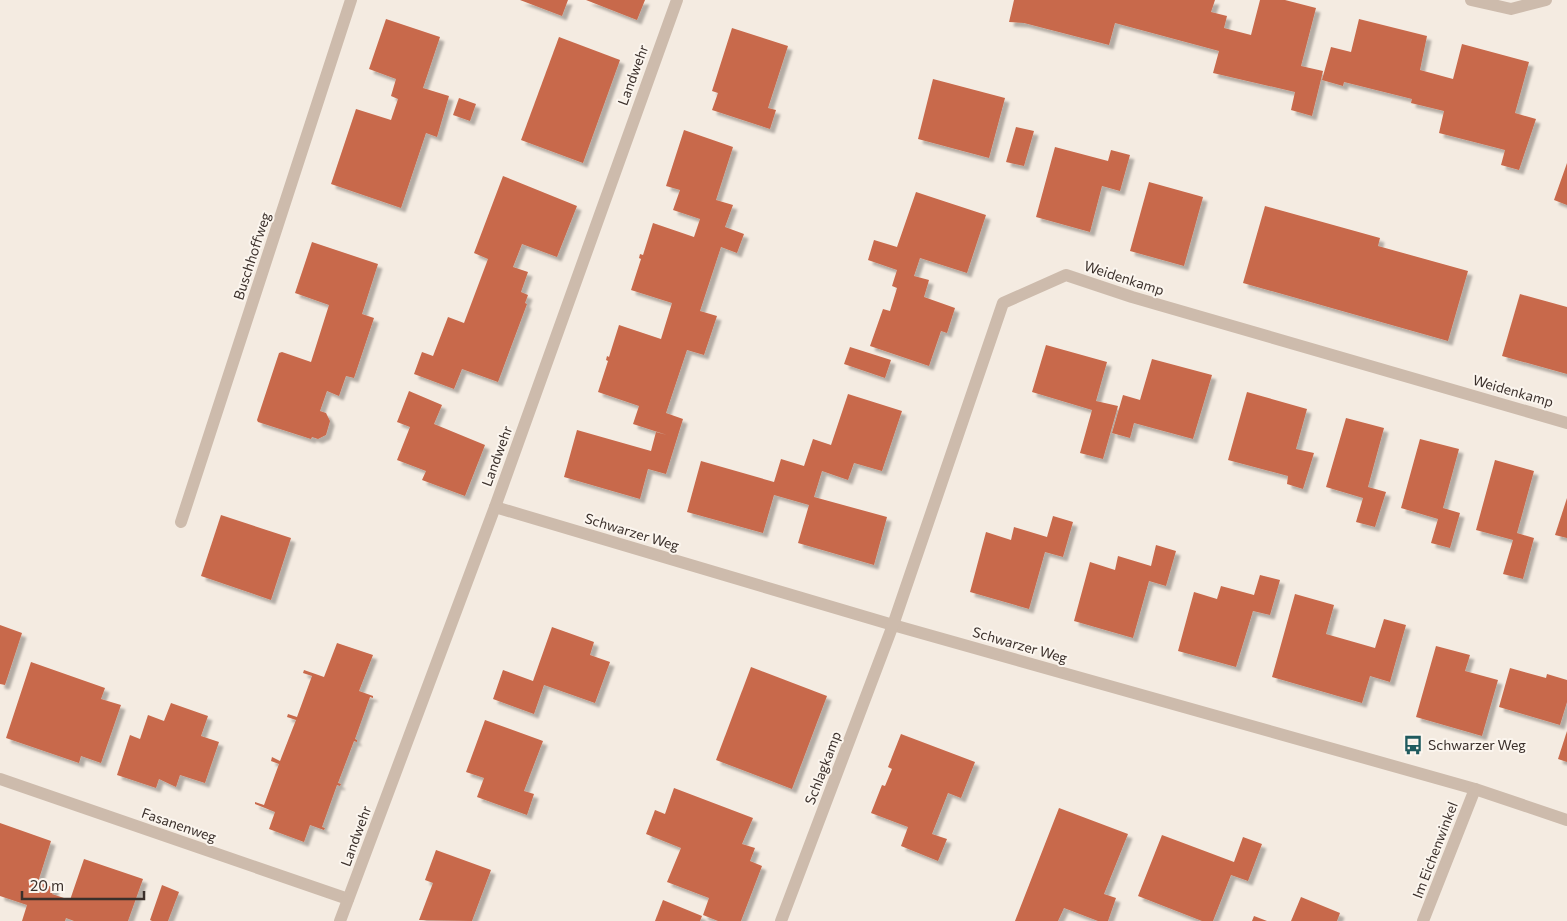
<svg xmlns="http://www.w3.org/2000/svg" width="1567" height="921" font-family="Commissioner,sans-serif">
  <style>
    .building { fill: #c8694b; filter: url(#shadow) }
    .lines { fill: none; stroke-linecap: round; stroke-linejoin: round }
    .street { stroke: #cdbbac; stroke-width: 12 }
    .labels { text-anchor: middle; stroke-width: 4; stroke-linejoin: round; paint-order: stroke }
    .street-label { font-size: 14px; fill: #3b302b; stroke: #fbf5ee }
    .poi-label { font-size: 14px; fill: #3b302b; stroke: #fbf5ee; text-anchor: start }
  </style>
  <defs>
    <filter id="shadow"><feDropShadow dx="4.5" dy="4.5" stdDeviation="1" flood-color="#0004"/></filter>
  </defs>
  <rect width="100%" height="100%" fill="#f4ebe1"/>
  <g class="building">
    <path d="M 520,0 L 568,0 L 562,16 Z"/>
    <path d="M 586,0 L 645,0 L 637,20 Z"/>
    <path d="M 1014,0 L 1215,0 L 1211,12 L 1227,16 L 1224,28 L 1251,35 L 1260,0 L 1285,0 L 1316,8 L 1301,66 L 1323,71 L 1312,116 L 1291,110 L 1295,92 L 1213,73 L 1219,51 L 1115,23 L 1109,45 L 1024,23 L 1009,22 Z"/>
    <path d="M 386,19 L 440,37 L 423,88 L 449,96 L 437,137 L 426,133 L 401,208 L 331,184 L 356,109 L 391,120 L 398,99 L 391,96 L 396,79 L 369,69 Z"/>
    <path d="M 1359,19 L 1427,36 L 1420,70 L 1453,79 L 1462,44 L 1529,62 L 1515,113 L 1536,119 L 1519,170 L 1501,165 L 1505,150 L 1439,133 L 1444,111 L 1411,103 L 1412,99 L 1344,82 L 1343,86 L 1322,80 L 1331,47 L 1351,52 Z"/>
    <path d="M 732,28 L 788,46 L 768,108 L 776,110 L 770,129 L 712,110 L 718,93 L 712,91 Z"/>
    <path d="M 559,37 L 620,60 L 583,163 L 521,140 Z"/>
    <path d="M 933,79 L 1005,98 L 989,158 L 918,139 Z"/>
    <path d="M 459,98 L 476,104 L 470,121 L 453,115 Z"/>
    <path d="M 1016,127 L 1034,131 L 1024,166 L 1006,162 Z"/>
    <path d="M 684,130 L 733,147 L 716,200 L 733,205 L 725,227 L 744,234 L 737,253 L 721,247 L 700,311 L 717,316 L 704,355 L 687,350 L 666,413 L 683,419 L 666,474 L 648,469 L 640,499 L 564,477 L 577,430 L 651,451 L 656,432 L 667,435 L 633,424 L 639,406 L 598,392 L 608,361 L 606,360 L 607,356 L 609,357 L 619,325 L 661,339 L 672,303 L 631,290 L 641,259 L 639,258 L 640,254 L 643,255 L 653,223 L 694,237 L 700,219 L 673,210 L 680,190 L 666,186 Z"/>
    <path d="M 1055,147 L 1108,161 L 1111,150 L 1130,155 L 1120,191 L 1102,186 L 1090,232 L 1036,217 Z"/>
    <path d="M 1567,163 L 1567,205 L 1554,200 Z"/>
    <path d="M 503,176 L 577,206 L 557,257 L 522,244 L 513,267 L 528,272 L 521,292 L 528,295 L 525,303 L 527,304 L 498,382 L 462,369 L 454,389 L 414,374 L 422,352 L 433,356 L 448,317 L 464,323 L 488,259 L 474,253 Z"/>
    <path d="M 1149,182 L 1203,197 L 1184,266 L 1130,251 Z"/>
    <path d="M 916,192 L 986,215 L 967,273 L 920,258 L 914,276 L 929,280 L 924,297 L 955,308 L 947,333 L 941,331 L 929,366 L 870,346 L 883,309 L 890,311 L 897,288 L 892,286 L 897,270 L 868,260 L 874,240 L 897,247 Z"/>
    <path d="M 1265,206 L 1380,238 L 1378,246 L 1468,271 L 1448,341 L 1243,283 Z"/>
    <path d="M 312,242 L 378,264 L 362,314 L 374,318 L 354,378 L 346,376 L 339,396 L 327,391 L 320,411 L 326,413 L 330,421 L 326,435 L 318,439 L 312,437 L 311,439 L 258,422 L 257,420 L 279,353 L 282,352 L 311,362 L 329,305 L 295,293 Z"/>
    <path d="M 1520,294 L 1567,307 L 1567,374 L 1502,356 Z"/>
    <path d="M 1046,345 L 1107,362 L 1096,401 L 1118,406 L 1103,459 L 1080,453 L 1092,410 L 1032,392 Z"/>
    <path d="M 850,347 L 891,360 L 885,378 L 844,364 Z"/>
    <path d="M 1152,359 L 1212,375 L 1193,439 L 1134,423 L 1130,438 L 1112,433 L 1123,395 L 1140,400 Z"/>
    <path d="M 409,391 L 442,405 L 434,424 L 485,445 L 465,496 L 422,480 L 426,471 L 397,460 L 410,427 L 397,422 Z"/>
    <path d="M 1247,392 L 1307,409 L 1296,449 L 1314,453 L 1303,489 L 1287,484 L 1288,476 L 1228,460 Z"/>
    <path d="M 848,394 L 902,411 L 882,471 L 854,463 L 848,480 L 822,471 L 814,497 L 887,517 L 874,565 L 798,543 L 809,505 L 774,495 L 763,533 L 687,512 L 701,461 L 774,482 L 781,459 L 804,466 L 813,439 L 831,445 Z"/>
    <path d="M 1346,418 L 1384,428 L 1368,487 L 1386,492 L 1375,527 L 1356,522 L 1363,498 L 1326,487 Z"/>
    <path d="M 1420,439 L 1459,449 L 1443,508 L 1460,513 L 1450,548 L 1431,543 L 1438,519 L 1401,508 Z"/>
    <path d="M 1495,460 L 1534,471 L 1517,533 L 1534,538 L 1523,579 L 1503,574 L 1513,540 L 1476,530 Z"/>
    <path d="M 1567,498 L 1567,538 L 1555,535 Z"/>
    <path d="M 221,515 L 291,538 L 271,600 L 201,576 Z"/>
    <path d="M 1053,516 L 1073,522 L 1063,557 L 1045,552 L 1029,609 L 970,592 L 986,532 L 1011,540 L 1014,527 L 1047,537 Z"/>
    <path d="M 1156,545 L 1176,551 L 1166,586 L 1149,581 L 1133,638 L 1074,621 L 1090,562 L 1115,570 L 1118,556 L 1151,566 Z"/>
    <path d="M 1260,575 L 1280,580 L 1270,615 L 1253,611 L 1236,667 L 1178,651 L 1194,592 L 1217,599 L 1221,586 L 1254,595 Z"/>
    <path d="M 1295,594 L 1334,605 L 1326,634 L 1375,648 L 1384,619 L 1406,625 L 1390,682 L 1370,676 L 1362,703 L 1272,677 Z"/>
    <path d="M 0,625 L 22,633 L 5,685 L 0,684 Z"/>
    <path d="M 552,627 L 594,642 L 590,655 L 610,662 L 595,703 L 544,685 L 534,714 L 493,699 L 503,670 L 533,681 Z"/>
    <path d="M 337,643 L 373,655 L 359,691 L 373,696 L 373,698 L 370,697 L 355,739 L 357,740 L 357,742 L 354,741 L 338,783 L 341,784 L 340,786 L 337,785 L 322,827 L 325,828 L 324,830 L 310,825 L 304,842 L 269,829 L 275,812 L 255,804 L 255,802 L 264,805 L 279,764 L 271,761 L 272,757 L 280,761 L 296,720 L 287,717 L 288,714 L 297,717 L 312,676 L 303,673 L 304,670 L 324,677 Z"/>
    <path d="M 1436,646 L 1470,655 L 1465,671 L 1498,680 L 1482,736 L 1416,717 Z"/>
    <path d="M 31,662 L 105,688 L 101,699 L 121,705 L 101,763 L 81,756 L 79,763 L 6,738 Z"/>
    <path d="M 751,667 L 827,696 L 792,789 L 716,760 Z"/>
    <path d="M 1510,668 L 1546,678 L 1547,674 L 1567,680 L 1567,702 L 1560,725 L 1499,707 Z"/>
    <path d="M 171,703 L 208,716 L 201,736 L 219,742 L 205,783 L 180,775 L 176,787 L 159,779 L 156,788 L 117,775 L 130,735 L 140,739 L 148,715 L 164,721 Z"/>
    <path d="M 485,720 L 543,741 L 524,791 L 534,794 L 527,815 L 477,797 L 484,778 L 466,772 Z"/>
    <path d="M 1567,731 L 1567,762 L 1558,759 Z"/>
    <path d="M 901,734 L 975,762 L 961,798 L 948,793 L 932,834 L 947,839 L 938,861 L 901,846 L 908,827 L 871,813 L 882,785 L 885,786 L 892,769 L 888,767 Z"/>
    <path d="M 674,788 L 753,818 L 742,844 L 755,848 L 750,861 L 762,866 L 741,921 L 718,921 L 703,915 L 709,898 L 667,882 L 681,848 L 646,834 L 655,810 L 665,814 Z"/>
    <path d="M 1059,808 L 1128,834 L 1104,894 L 1116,898 L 1108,921 L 1098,921 L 1064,908 L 1058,921 L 1015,921 Z"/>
    <path d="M 0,823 L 51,841 L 38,882 L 55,888 L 52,894 L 70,900 L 84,859 L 143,879 L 128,921 L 74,921 L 66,918 L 65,921 L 22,921 L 27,905 L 0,896 Z"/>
    <path d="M 1162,835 L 1234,862 L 1243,837 L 1262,844 L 1248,881 L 1231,875 L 1213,921 L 1202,921 L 1138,896 Z"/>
    <path d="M 436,850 L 491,870 L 472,921 L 419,920 L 433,883 L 425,880 Z"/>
    <path d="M 162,885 L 179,892 L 168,921 L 152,921 L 150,920 Z"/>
    <path d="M 1301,897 L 1340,913 L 1337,921 L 1291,921 Z"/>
    <path d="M 663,900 L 702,916 L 700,921 L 655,921 Z"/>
    <path d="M 1254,916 L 1267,921 L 1252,921 Z"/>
  </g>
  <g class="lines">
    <g class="street">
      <path d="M 1471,0 L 1511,9 L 1546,0"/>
      <path d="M 495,507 L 893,625 L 1475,789 L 1567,820"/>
      <path d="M 181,522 L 351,0"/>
      <path d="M 0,779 L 348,899"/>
      <path d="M 340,921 L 495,507 L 677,0"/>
      <path d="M 781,921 L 893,625 L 1003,303 L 1066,275 L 1132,297 L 1567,423"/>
      <path d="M 1423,921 L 1475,789"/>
    </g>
  </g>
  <defs>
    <symbol id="bus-bare" viewBox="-9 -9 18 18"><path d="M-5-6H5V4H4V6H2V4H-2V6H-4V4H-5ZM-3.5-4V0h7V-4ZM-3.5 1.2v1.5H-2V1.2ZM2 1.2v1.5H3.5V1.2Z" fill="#1f5a5e" stroke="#fbf5ee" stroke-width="2.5" paint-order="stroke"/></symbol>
  </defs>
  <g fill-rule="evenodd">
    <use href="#bus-bare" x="1399" y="731" width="28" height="28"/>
  </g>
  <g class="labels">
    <g class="street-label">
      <text transform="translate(633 75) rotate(-70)" y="5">Landwehr</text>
      <text transform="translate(252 256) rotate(-72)" y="5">Buschhoffweg</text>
      <text transform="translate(1124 278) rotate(18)" y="5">Weidenkamp</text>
      <text transform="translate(1513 391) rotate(16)" y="5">Weidenkamp</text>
      <text transform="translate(497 456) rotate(-70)" y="5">Landwehr</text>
      <text transform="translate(632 532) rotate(17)" y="5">Schwarzer Weg</text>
      <text transform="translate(1020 645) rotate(16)" y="5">Schwarzer Weg</text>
      <text transform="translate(823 768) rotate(-69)" y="5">Schlagkamp</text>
      <text transform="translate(179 825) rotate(19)" y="5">Fasanenweg</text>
      <text transform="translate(356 836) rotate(-70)" y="5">Landwehr</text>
      <text transform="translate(1435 850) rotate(-69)" y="5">Im Eichenwinkel</text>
    </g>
    <g class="poi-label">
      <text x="1428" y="750">Schwarzer Weg</text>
    </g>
  </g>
  <path d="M22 891v8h122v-8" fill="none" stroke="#3b302b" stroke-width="2.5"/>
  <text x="30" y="891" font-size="15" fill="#3b302b" stroke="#fbf5ee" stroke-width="4" paint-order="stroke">20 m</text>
</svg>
